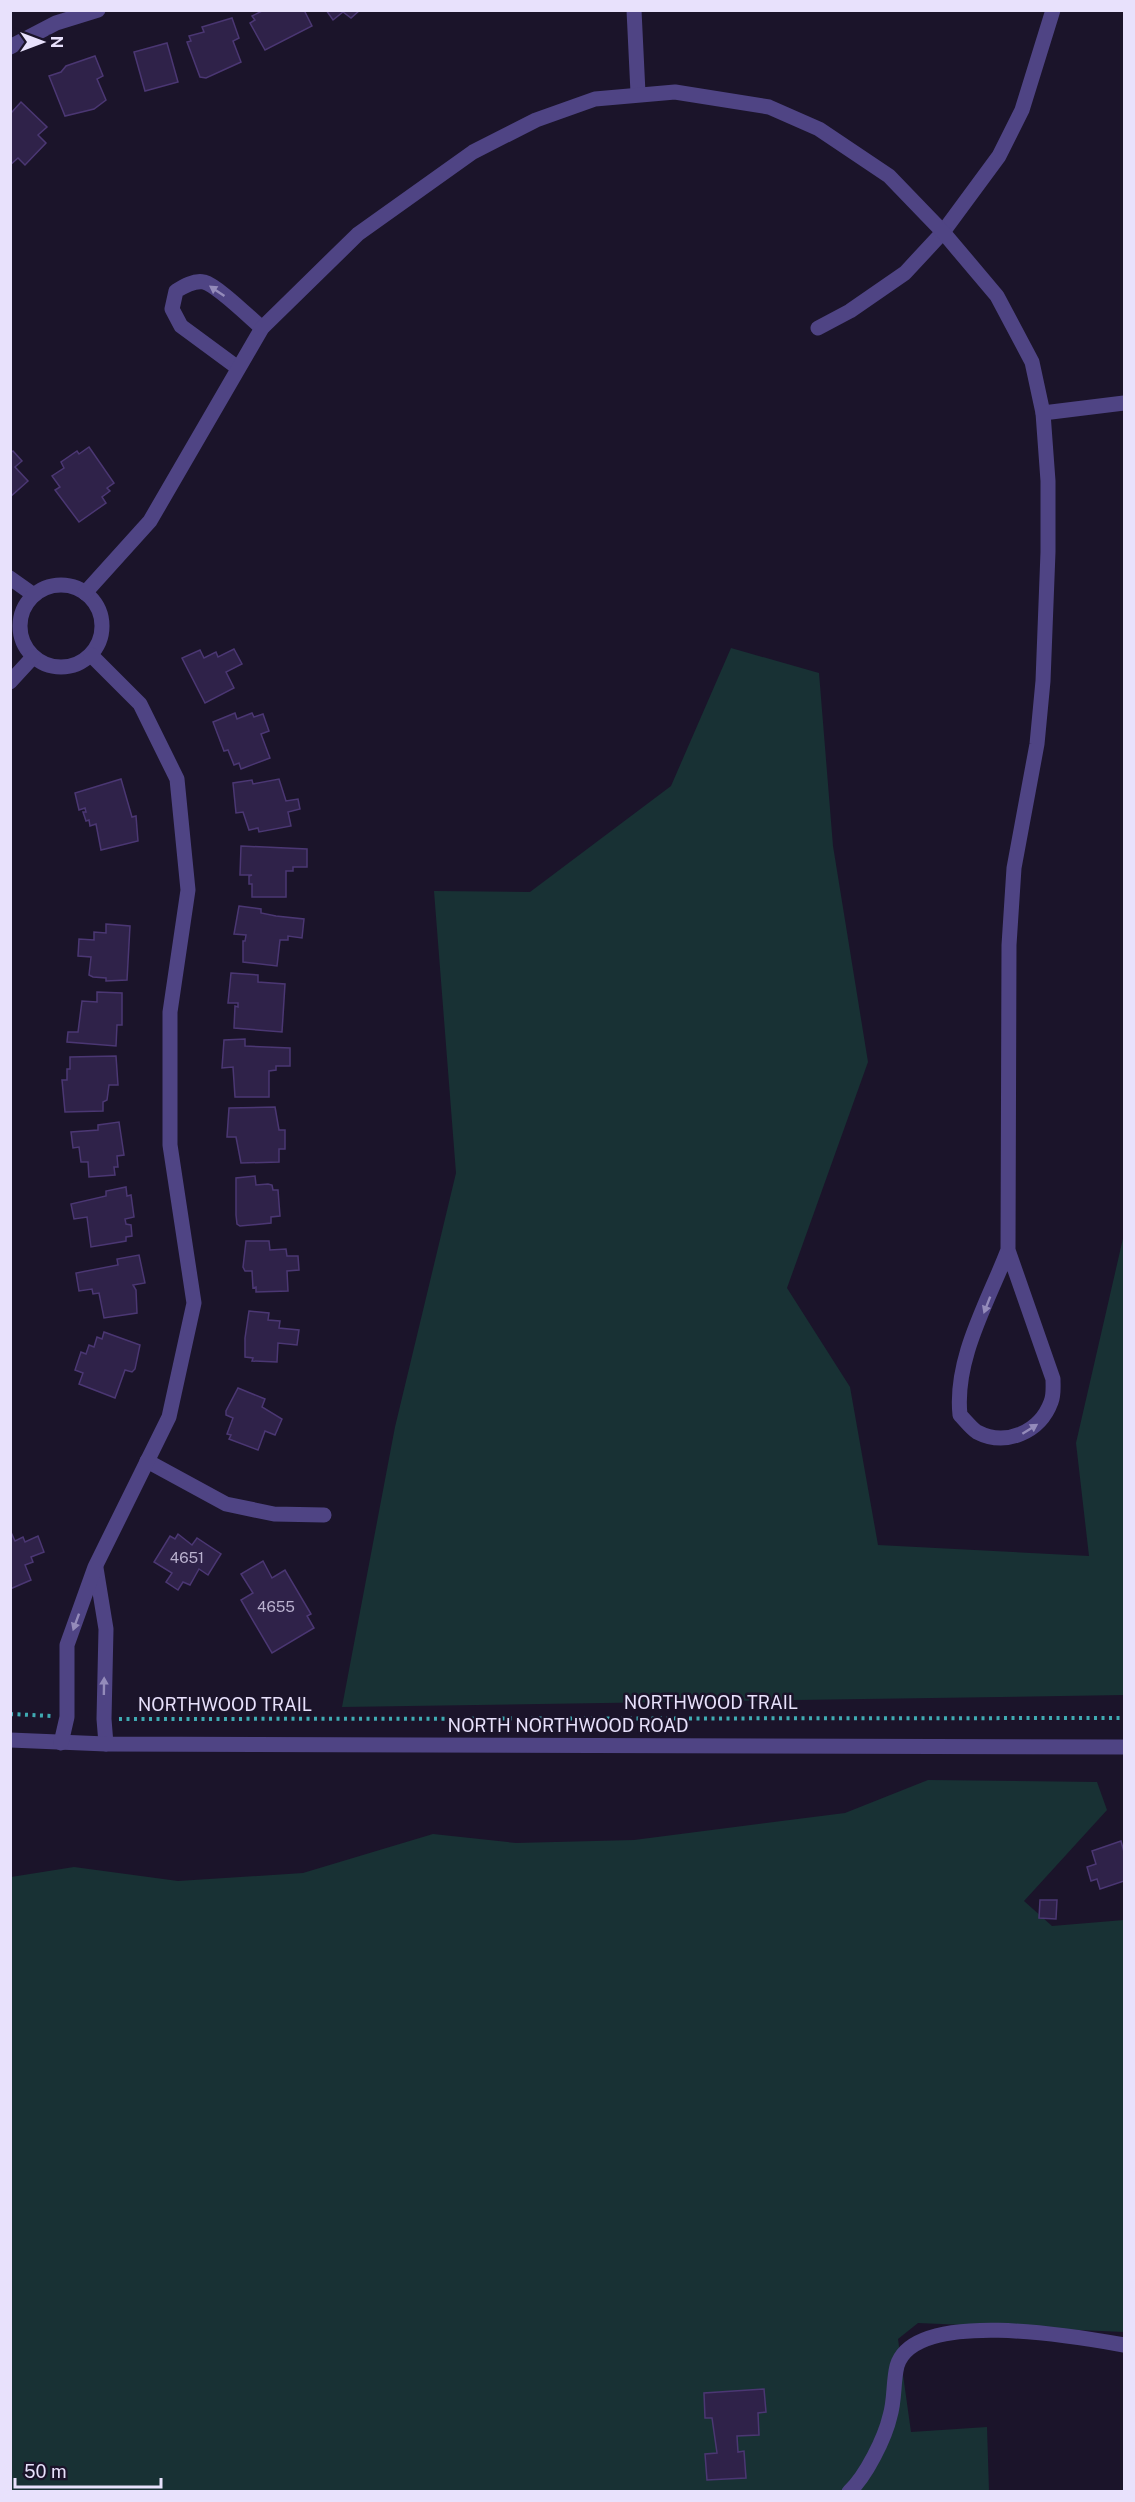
<svg xmlns="http://www.w3.org/2000/svg" width="1135" height="2502" font-family="'Public Sans',sans-serif">
  <style>
    .green { fill: #183134 }
    .building { fill: #2f2249; stroke: #4b3773; stroke-width: 1.5 }
    .lines { fill: none; stroke-linecap: round; stroke-linejoin: round }
    .path { stroke: #3faab2; stroke-width: 4; stroke-dasharray: 3 4.5; stroke-linecap: butt }
    .minor { stroke: #4f4484; stroke-width: 15 }
    .oneway { fill: #948bba }
    .labels { text-anchor: middle; stroke-width: 5; stroke-linejoin: round; paint-order: stroke }
    .number-label { font-size: 15px; fill: #bab1cf }
    .street-label { font-size: 18px; fill: #e8e1fc; stroke: #1b142a }
  </style>
  <rect width="100%" height="100%" fill="#1b142a"/>
  <g class="green">
    <path d="M 731,648 L 819,673 L 833,846 L 868,1062 L 787,1288 L 850,1387 L 878,1545 L 1089,1556 L 1076,1443 L 1124,1234 L 1124,1695 L 342,1707 L 395,1427 L 456,1173 L 434,891 L 530,892 L 671,786 Z"/>
    <path d="M 928,1780 L 1097,1782 L 1107,1810 L 1024,1901 L 1052,1926 L 1124,1920 L 1124,2332 L 918,2323 L 898,2339 L 911,2432 L 987,2427 L 989,2491 L 11,2492 L 11,1877 L 74,1867 L 178,1881 L 303,1873 L 433,1834 L 516,1843 L 634,1840 L 845,1813 Z"/>
  </g>
  <g class="building">
    <path d="M 264,10 L 304,10 L 312,26 L 265,50 L 250,23 L 255,20 L 252,16 Z"/>
    <path d="M 326,10 L 360,10 L 351,18 L 343,12 L 333,20 Z"/>
    <path d="M 232,18 L 239,38 L 233,41 L 241,62 L 206,78 L 200,77 L 187,42 L 191,41 L 189,36 L 204,32 L 202,27 Z"/>
    <path d="M 167,43 L 178,82 L 145,91 L 134,52 Z"/>
    <path d="M 95,56 L 103,76 L 97,79 L 106,100 L 94,109 L 65,116 L 49,76 L 61,72 L 66,66 Z"/>
    <path d="M 21,102 L 47,127 L 38,135 L 46,143 L 25,165 L 18,158 L 10,165 L 10,110 L 12,112 Z"/>
    <path d="M 89,447 L 114,483 L 107,488 L 110,491 L 102,497 L 106,503 L 79,522 L 55,490 L 60,487 L 52,476 L 64,468 L 61,462 L 77,451 L 79,454 Z"/>
    <path d="M 13,451 L 22,461 L 15,467 L 28,481 L 10,497 L 10,453 Z"/>
    <path d="M 234,649 L 242,664 L 226,672 L 234,688 L 205,703 L 182,658 L 200,650 L 204,658 L 216,652 L 218,657 Z"/>
    <path d="M 235,713 L 237,719 L 252,713 L 254,717 L 263,714 L 269,731 L 261,734 L 270,758 L 241,769 L 239,763 L 234,765 L 228,750 L 224,751 L 213,722 Z"/>
    <path d="M 121,779 L 132,817 L 136,816 L 138,841 L 101,850 L 96,824 L 90,826 L 89,820 L 86,821 L 83,812 L 86,812 L 85,808 L 79,810 L 75,793 Z"/>
    <path d="M 279,779 L 286,801 L 298,799 L 300,809 L 288,812 L 291,826 L 259,832 L 258,828 L 249,830 L 243,812 L 236,813 L 233,783 L 252,780 L 253,784 Z"/>
    <path d="M 241,846 L 307,849 L 307,867 L 293,867 L 293,871 L 286,871 L 286,897 L 252,897 L 252,884 L 249,884 L 249,876 L 252,875 L 240,875 Z"/>
    <path d="M 239,906 L 261,909 L 261,913 L 276,916 L 304,919 L 302,938 L 288,936 L 288,940 L 280,940 L 277,966 L 243,962 L 243,941 L 245,941 L 246,935 L 234,934 Z"/>
    <path d="M 106,924 L 130,926 L 127,980 L 106,981 L 106,978 L 93,977 L 89,975 L 91,957 L 78,956 L 79,939 L 94,940 L 94,932 L 106,933 Z"/>
    <path d="M 231,973 L 258,975 L 258,982 L 285,984 L 282,1032 L 234,1028 L 235,1006 L 238,1007 L 238,1003 L 228,1003 Z"/>
    <path d="M 97,992 L 122,993 L 122,1025 L 117,1025 L 116,1046 L 67,1042 L 68,1032 L 78,1032 L 82,1001 L 97,1002 Z"/>
    <path d="M 245,1039 L 245,1046 L 290,1048 L 290,1066 L 276,1066 L 276,1070 L 269,1071 L 269,1097 L 235,1097 L 233,1067 L 222,1068 L 224,1040 Z"/>
    <path d="M 116,1056 L 118,1085 L 109,1085 L 107,1100 L 103,1102 L 103,1111 L 65,1112 L 62,1080 L 67,1080 L 67,1069 L 70,1069 L 70,1057 Z"/>
    <path d="M 275,1107 L 279,1130 L 285,1130 L 285,1149 L 279,1149 L 279,1162 L 241,1163 L 236,1137 L 227,1137 L 229,1108 Z"/>
    <path d="M 119,1122 L 124,1155 L 117,1156 L 118,1167 L 114,1167 L 115,1175 L 89,1177 L 88,1162 L 81,1162 L 79,1147 L 73,1148 L 71,1132 L 98,1130 L 98,1125 Z"/>
    <path d="M 255,1176 L 256,1185 L 268,1184 L 272,1185 L 273,1190 L 278,1190 L 280,1216 L 271,1217 L 271,1223 L 240,1226 L 237,1224 L 236,1215 L 236,1178 Z"/>
    <path d="M 126,1187 L 127,1196 L 131,1195 L 134,1217 L 125,1219 L 126,1224 L 131,1225 L 132,1236 L 126,1237 L 126,1241 L 91,1247 L 87,1217 L 74,1219 L 71,1204 L 106,1196 L 106,1191 Z"/>
    <path d="M 246,1241 L 269,1241 L 270,1250 L 286,1249 L 287,1256 L 298,1256 L 299,1270 L 287,1271 L 288,1291 L 256,1292 L 256,1287 L 253,1288 L 252,1271 L 245,1271 L 243,1267 Z"/>
    <path d="M 139,1255 L 145,1283 L 133,1285 L 136,1290 L 137,1313 L 104,1318 L 99,1293 L 93,1294 L 92,1289 L 79,1291 L 76,1273 L 118,1265 L 117,1259 Z"/>
    <path d="M 249,1311 L 269,1313 L 268,1320 L 280,1321 L 279,1328 L 299,1330 L 297,1345 L 278,1343 L 277,1362 L 252,1361 L 253,1358 L 245,1357 L 245,1338 Z"/>
    <path d="M 104,1332 L 140,1345 L 135,1369 L 132,1372 L 125,1370 L 115,1398 L 79,1384 L 83,1373 L 75,1370 L 81,1352 L 86,1354 L 89,1345 L 94,1347 L 97,1337 L 102,1339 Z"/>
    <path d="M 238,1388 L 265,1399 L 262,1407 L 282,1419 L 275,1435 L 265,1431 L 258,1450 L 229,1439 L 231,1435 L 227,1434 L 233,1418 L 226,1415 L 226,1411 Z"/>
    <path d="M 10,1530 L 15,1541 L 23,1537 L 25,1542 L 38,1536 L 44,1552 L 31,1557 L 33,1562 L 25,1565 L 31,1580 L 10,1589 Z"/>
    <path d="M 178,1534 L 192,1545 L 197,1538 L 221,1554 L 208,1575 L 199,1569 L 190,1585 L 183,1582 L 178,1590 L 166,1582 L 172,1573 L 154,1562 L 170,1536 L 175,1539 Z"/>
    <path d="M 263,1561 L 272,1578 L 285,1570 L 311,1614 L 307,1616 L 314,1628 L 272,1653 L 241,1600 L 253,1593 L 241,1574 Z"/>
    <path d="M 1121,1841 L 1124,1852 L 1124,1881 L 1100,1889 L 1097,1879 L 1091,1881 L 1087,1867 L 1096,1864 L 1092,1851 Z"/>
    <path d="M 1040,1900 L 1057,1900 L 1056,1919 L 1039,1918 Z"/>
    <path d="M 764,2389 L 766,2412 L 758,2413 L 759,2435 L 737,2436 L 738,2452 L 744,2451 L 746,2478 L 707,2480 L 705,2454 L 717,2453 L 712,2418 L 705,2418 L 704,2393 Z"/>
  </g>
  <g class="lines">
    <g class="path">
      <path d="M 10,1714 L 52,1716"/>
      <path d="M 119,1719 L 1124,1718"/>
    </g>
    <g class="minor">
      <path d="M 634,10 L 638,93"/>
      <path d="M 10,47 L 56,23 L 98,10"/>
      <path d="M 818,328 L 850,311 L 905,273 L 943,232 L 999,156 L 1022,110 L 1053,10"/>
      <path d="M 238,368 L 181,326 L 172,309 L 176,291 C 184,286 194,280 204,282 C 218,286 249,317 262,328"/>
      <path d="M 1043,413 L 1124,403"/>
      <path d="M 10,578 L 34,595"/>
      <circle cx="61" cy="626" r="41"/>
      <path d="M 85,593 L 150,521 L 262,328 L 358,234 L 473,152 L 536,120 L 595,99 L 675,92 L 769,107 L 819,129 L 889,176 L 943,232 L 997,296 L 1032,362 L 1043,413 L 1048,481 L 1048,552 L 1043,681 L 1037,744 L 1014,868 L 1009,945 L 1008,1250 L 1053,1379 C 1053,1386 1054,1395 1051,1402 C 1040,1432 1006,1447 977,1432 C 971,1428 965,1420 960,1415 C 954,1359 988,1302 1008,1250"/>
      <path d="M 10,682 L 33,657"/>
      <path d="M 147,1461 L 226,1504 L 274,1514 L 324,1515"/>
      <path d="M 96,1568 L 106,1629 L 104,1719 L 106,1744"/>
      <path d="M 10,1740 L 106,1744 L 1124,1747"/>
      <path d="M 61,1743 L 67,1717 L 67,1645 L 95,1567 L 169,1417 L 194,1303 L 170,1145 L 170,1012 L 188,890 L 177,779 L 140,704 L 91,655"/>
      <path d="M 849,2492 C 866,2476 885,2438 890,2416 C 895,2400 893,2382 897,2366 C 914,2307 1079,2337 1124,2345"/>
    </g>
  </g>
  <defs><path id="oneway-solid" d="M-6-.8H1V-3.2L6.5 0L1 3.2V.8H-6Z" transform="scale(1.5)"/></defs>
  <g class="oneway">
    <use href="#oneway-solid" transform="translate(217 291) rotate(-146)"/>
    <use href="#oneway-solid" transform="translate(987 1305) rotate(111)"/>
    <use href="#oneway-solid" transform="translate(1030 1429) rotate(-32)"/>
    <use href="#oneway-solid" transform="translate(76 1622) rotate(110)"/>
    <use href="#oneway-solid" transform="translate(104 1686) rotate(-89)"/>
  </g>
  <g class="labels">
    <g class="number-label">
      <text x="187" y="1563">4651</text>
      <text x="276" y="1612">4655</text>
    </g>
    <g class="street-label">
      <text x="711" y="1709">NORTHWOOD TRAIL</text>
      <text x="225" y="1711">NORTHWOOD TRAIL</text>
      <text x="568" y="1732">NORTH NORTHWOOD ROAD</text>
    </g>
  </g>
  <rect width="1135" height="2502" fill="none" stroke="#e8e1fc" stroke-width="24"/>
  <g transform="translate(42 42) rotate(90)" stroke="#1b142a" stroke-width="4.5" paint-order="stroke">
  <path d="M0-4.5L10 22L0 15L-10 22Z" fill="#e8e1fc"/>
  <text y="-9" font-size="16" font-weight="bold" text-anchor="middle" fill="#e8e1fc">N</text>
  </g>
  <path d="M15 2478v9h146v-9" fill="none" stroke="#e8e1fc" stroke-width="3"/>
  <text x="24" y="2478" font-size="18" fill="#e8e1fc" stroke="#1b142a" stroke-width="4.5" paint-order="stroke">50 m</text>
</svg>
